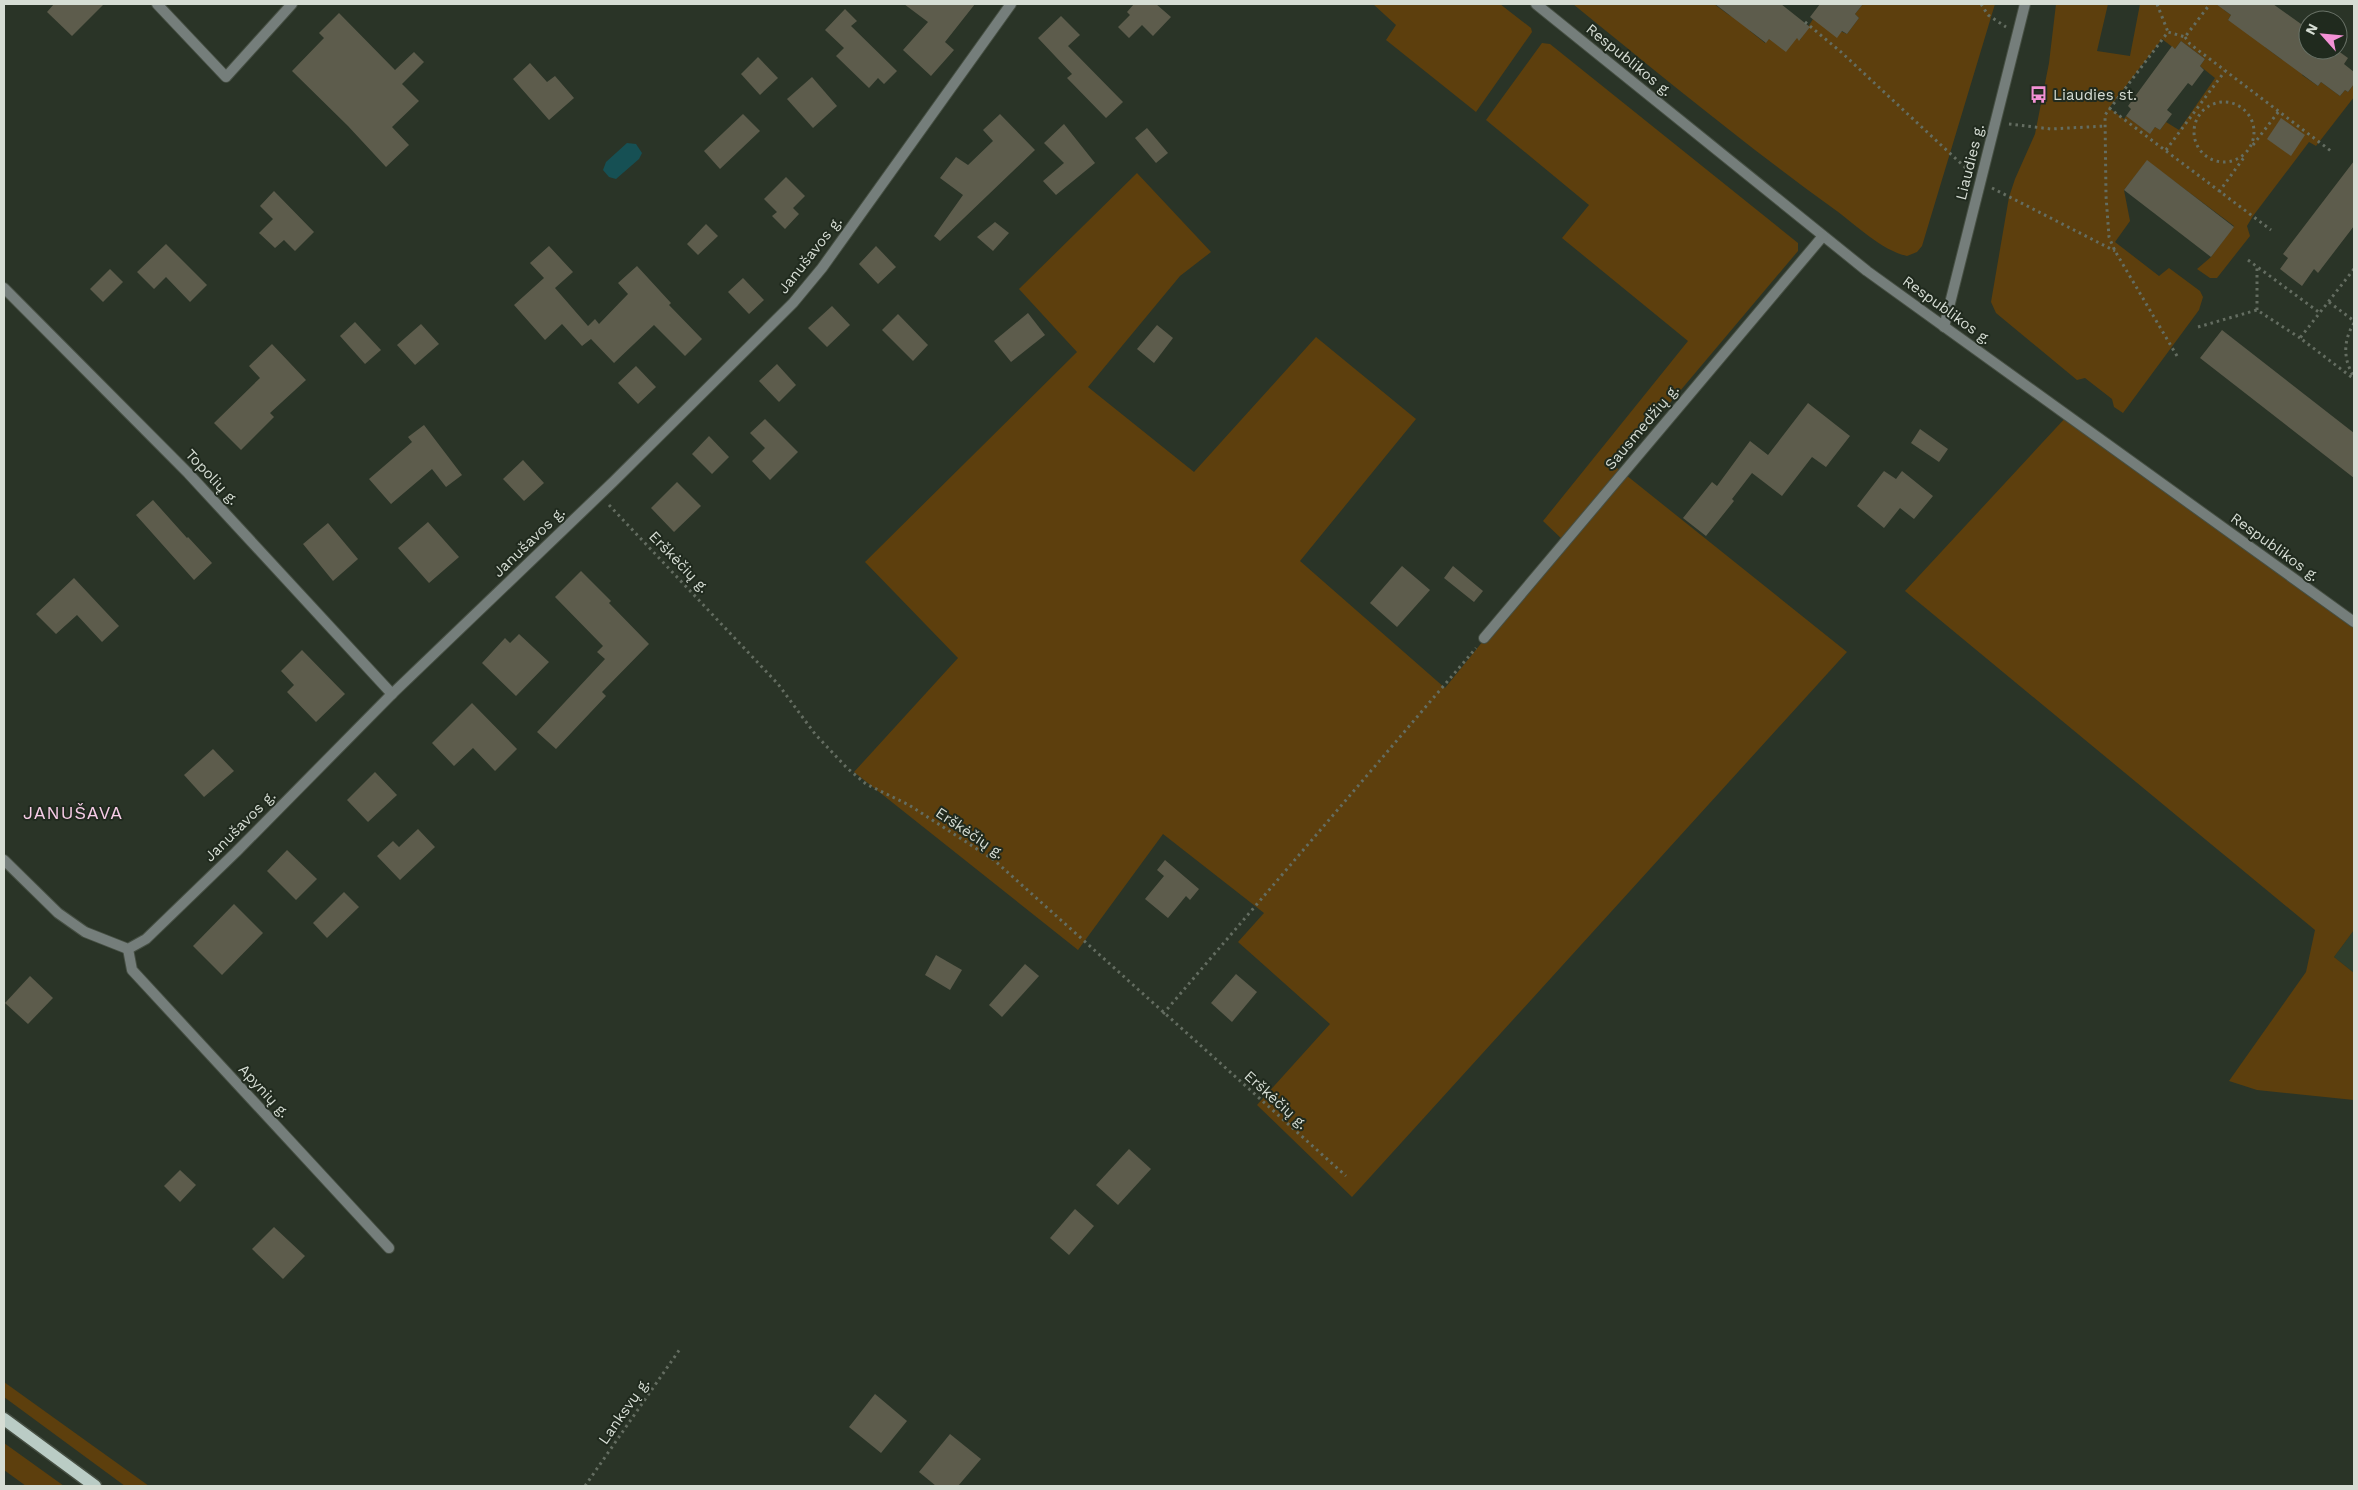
<svg xmlns="http://www.w3.org/2000/svg" width="2358" height="1490" font-family="'Work Sans',sans-serif">
  <style>
    .built { fill: #303e2c }
    .green { fill: #5d3f0d; fill-rule: evenodd }
    .water { fill: #165054 }
    .building { fill: #5d5c4c }
    .lines { fill: none; stroke-linecap: round; stroke-linejoin: round }
    .minor-casing { stroke: #464f43; stroke-width: 12 }
    .primary-casing { stroke: #464f43; stroke-width: 15 }
    .path { stroke: #646d61; stroke-width: 3; stroke-dasharray: 2.5 4; stroke-linecap: butt }
    .minor { stroke: #757e7b; stroke-width: 10 }
    .primary { stroke: #baccc5; stroke-width: 12 }
    .labels { text-anchor: middle; stroke-width: 4; stroke-linejoin: round; paint-order: stroke }
    .street-label { font-size: 15px; fill: #d6ddd4; stroke: #202a1e }
    .poi-label { font-size: 15px; fill: #d6ddd4; stroke: #202a1e; text-anchor: start }
    .quarter-label { font-size: 18px; letter-spacing: 1px; fill: #f8cde8; stroke: #202a1e }
  </style>
  <rect width="100%" height="100%" fill="#2a3427"/>
  <path class="built" d="M 2354,930 L 2354,973 L 2334,957 Z"/>
  <g class="green">
    <path d="M 1373,4 L 1500,4 L 1531,28 L 1532,32 L 1476,112 L 1386,40 L 1396,25 Z"/>
    <path d="M 1573,4 L 1714,4 L 1729,15 L 1753,27 L 1750,31 L 1765,43 L 1769,39 L 1797,38 L 1800,40 L 1813,19 L 1847,34 L 1859,18 L 1855,14 L 1863,4 L 1995,4 L 1922,246 L 1917,252 L 1907,256 C 1881,250 1856,225 1834,209 C 1744,144 1659,74 1573,4 Z"/>
    <path d="M 2056,4 L 2108,4 L 2097,51 L 2130,56 L 2140,4 L 2228,4 L 2224,10 L 2231,15 L 2228,20 L 2268,42 L 2265,47 L 2281,59 L 2305,69 L 2302,75 L 2318,86 L 2321,82 L 2340,96 L 2345,90 L 2348,92 L 2354,84 L 2354,97 L 2316,146 L 2309,142 L 2253,216 L 2247,226 L 2250,236 L 2217,278 L 2210,278 L 2197,269 L 2211,257 L 2234,226 L 2147,161 L 2124,190 L 2130,221 L 2115,242 L 2159,276 L 2169,268 L 2200,291 L 2203,297 L 2199,310 L 2123,413 L 2114,407 L 2112,399 L 2085,378 L 2077,380 L 1996,313 L 1991,302 L 2009,197 L 2015,179 L 2035,134 L 2049,63 ZM 2162,39 L 2175,49 L 2181,41 L 2205,59 L 2200,66 L 2215,78 L 2179,130 L 2166,122 L 2160,130 L 2155,127 L 2150,133 L 2126,116 L 2124,119 L 2109,108 Z"/>
    <path d="M 1542,43 L 1550,44 L 1798,243 L 1798,251 L 1616,467 L 1847,652 L 1352,1197 L 1257,1105 L 1330,1024 L 1238,942 L 1264,913 L 1163,834 L 1078,950 L 854,772 L 958,658 L 865,562 L 1077,352 L 1019,289 L 1137,173 L 1211,252 L 1180,276 L 1088,387 L 1194,472 L 1316,337 L 1416,419 L 1300,561 L 1445,688 L 1564,541 L 1543,521 L 1688,341 L 1562,238 L 1589,205 L 1486,120 Z"/>
    <path d="M 2068,415 L 2354,622 L 2354,930 L 2334,957 L 2354,973 L 2354,1100 L 2257,1090 L 2229,1081 L 2306,972 L 2315,930 L 1905,591 Z"/>
    <path d="M 4,1382 L 149,1486 L 125,1486 L 4,1397 Z"/>
    <path d="M 4,1443 L 64,1486 L 26,1486 L 4,1470 Z"/>
  </g>
  <path class="water" d="M 627,143 L 636,144 L 642,153 L 639,159 L 616,179 L 609,177 L 603,170 L 606,162 Z"/>
  <g class="building">
    <path d="M 54,4 L 104,4 L 72,36 L 47,12 Z"/>
    <path d="M 904,4 L 975,4 L 945,42 L 954,50 L 931,76 L 903,50 L 928,22 Z"/>
    <path d="M 1134,4 L 1156,4 L 1171,17 L 1153,36 L 1142,25 L 1129,38 L 1118,27 L 1130,15 L 1127,12 Z"/>
    <path d="M 1715,4 L 1781,4 L 1810,27 L 1799,41 L 1797,38 L 1786,52 L 1769,39 L 1766,43 Z"/>
    <path d="M 1820,4 L 1863,4 L 1855,14 L 1859,18 L 1847,34 L 1842,31 L 1837,38 L 1810,17 Z"/>
    <path d="M 2216,4 L 2273,4 L 2308,29 L 2308,50 L 2337,50 L 2348,58 L 2344,64 L 2354,72 L 2354,84 L 2348,92 L 2345,90 L 2340,96 L 2321,82 L 2318,86 L 2228,20 L 2231,15 Z"/>
    <path d="M 845,9 L 857,21 L 851,26 L 897,71 L 884,84 L 878,78 L 869,88 L 836,56 L 844,48 L 825,30 Z"/>
    <path d="M 339,13 L 395,70 L 414,52 L 424,62 L 402,84 L 419,101 L 392,127 L 409,145 L 386,167 L 348,126 L 292,71 L 324,38 L 319,33 Z"/>
    <path d="M 1061,16 L 1080,35 L 1068,46 L 1123,102 L 1106,118 L 1067,78 L 1072,74 L 1038,38 Z"/>
    <path d="M 2181,41 L 2205,59 L 2200,66 L 2204,70 L 2192,86 L 2188,83 L 2167,110 L 2172,114 L 2160,130 L 2155,127 L 2150,134 L 2126,116 L 2131,109 L 2128,106 L 2172,46 L 2175,49 Z"/>
    <path d="M 758,57 L 778,78 L 760,95 L 741,74 Z"/>
    <path d="M 530,63 L 547,82 L 555,76 L 574,98 L 549,120 L 513,79 Z"/>
    <path d="M 812,77 L 837,106 L 813,128 L 787,99 Z"/>
    <path d="M 743,114 L 760,131 L 720,169 L 704,151 Z"/>
    <path d="M 1000,114 L 1035,150 L 940,241 L 934,236 L 963,195 L 940,178 L 956,157 L 968,165 L 993,141 L 983,130 Z"/>
    <path d="M 2281,118 L 2305,135 L 2291,156 L 2267,139 Z"/>
    <path d="M 1064,124 L 1095,163 L 1056,195 L 1043,181 L 1064,163 L 1044,143 Z"/>
    <path d="M 1147,128 L 1168,153 L 1156,163 L 1135,138 Z"/>
    <path d="M 2147,160 L 2234,227 L 2211,257 L 2124,190 Z"/>
    <path d="M 2354,161 L 2354,226 L 2318,273 L 2314,269 L 2302,286 L 2280,269 L 2288,258 L 2283,254 Z"/>
    <path d="M 786,177 L 805,196 L 793,208 L 799,214 L 785,229 L 772,216 L 777,212 L 764,199 Z"/>
    <path d="M 274,191 L 314,232 L 295,251 L 284,240 L 275,248 L 259,233 L 273,219 L 260,206 Z"/>
    <path d="M 995,222 L 1009,233 L 993,251 L 977,237 Z"/>
    <path d="M 706,224 L 718,236 L 698,255 L 687,244 Z"/>
    <path d="M 166,244 L 207,285 L 190,302 L 166,277 L 154,289 L 137,272 Z"/>
    <path d="M 549,246 L 573,272 L 555,288 L 588,326 L 595,319 L 599,324 L 628,294 L 618,283 L 637,266 L 671,303 L 669,305 L 702,339 L 685,356 L 654,325 L 614,363 L 591,339 L 582,346 L 562,324 L 545,340 L 514,305 L 544,278 L 530,263 Z"/>
    <path d="M 876,246 L 896,267 L 878,284 L 859,264 Z"/>
    <path d="M 110,269 L 123,282 L 103,302 L 90,289 Z"/>
    <path d="M 743,278 L 764,300 L 749,314 L 728,292 Z"/>
    <path d="M 832,306 L 850,325 L 827,347 L 808,328 Z"/>
    <path d="M 1028,313 L 1045,335 L 1011,362 L 994,341 Z"/>
    <path d="M 898,314 L 928,345 L 913,361 L 882,330 Z"/>
    <path d="M 355,322 L 381,350 L 365,364 L 340,336 Z"/>
    <path d="M 421,324 L 439,344 L 415,365 L 397,345 Z"/>
    <path d="M 1157,325 L 1173,338 L 1154,363 L 1137,349 Z"/>
    <path d="M 2222,330 L 2354,433 L 2354,478 L 2200,358 Z"/>
    <path d="M 272,344 L 306,380 L 270,413 L 274,417 L 241,450 L 214,423 L 260,378 L 249,366 Z"/>
    <path d="M 777,364 L 796,385 L 779,402 L 759,381 Z"/>
    <path d="M 636,366 L 656,387 L 638,404 L 618,383 Z"/>
    <path d="M 1808,403 L 1850,436 L 1826,467 L 1812,457 L 1782,496 L 1752,473 L 1732,499 L 1734,501 L 1706,536 L 1683,518 L 1712,482 L 1717,486 L 1750,441 L 1768,455 Z"/>
    <path d="M 765,419 L 798,452 L 770,480 L 752,461 L 765,448 L 750,433 Z"/>
    <path d="M 424,425 L 462,475 L 446,487 L 432,469 L 391,504 L 369,479 L 412,442 L 408,437 Z"/>
    <path d="M 1920,429 L 1948,449 L 1939,462 L 1911,443 Z"/>
    <path d="M 709,436 L 729,457 L 712,474 L 692,454 Z"/>
    <path d="M 523,460 L 544,483 L 524,501 L 503,479 Z"/>
    <path d="M 1884,471 L 1896,479 L 1902,471 L 1933,496 L 1914,519 L 1900,508 L 1884,528 L 1857,506 Z"/>
    <path d="M 677,482 L 701,506 L 674,532 L 651,508 Z"/>
    <path d="M 153,500 L 187,538 L 188,537 L 212,563 L 194,580 L 136,515 Z"/>
    <path d="M 428,522 L 459,557 L 429,583 L 398,548 Z"/>
    <path d="M 328,523 L 358,559 L 333,581 L 303,544 Z"/>
    <path d="M 1402,566 L 1430,590 L 1397,627 L 1370,603 Z"/>
    <path d="M 1453,566 L 1483,591 L 1474,602 L 1444,578 Z"/>
    <path d="M 581,571 L 611,601 L 609,603 L 649,644 L 602,692 L 606,696 L 556,749 L 537,732 L 605,659 L 597,652 L 603,646 L 555,597 Z"/>
    <path d="M 74,578 L 119,626 L 102,642 L 77,615 L 56,634 L 36,614 Z"/>
    <path d="M 519,634 L 549,662 L 516,696 L 482,663 L 505,638 L 510,643 Z"/>
    <path d="M 302,650 L 345,694 L 316,722 L 287,692 L 294,685 L 281,671 Z"/>
    <path d="M 472,703 L 517,749 L 495,771 L 473,748 L 454,766 L 432,743 Z"/>
    <path d="M 213,749 L 234,771 L 204,797 L 184,775 Z"/>
    <path d="M 375,772 L 397,795 L 368,822 L 347,800 Z"/>
    <path d="M 418,829 L 435,847 L 400,880 L 377,856 L 393,841 L 399,847 Z"/>
    <path d="M 287,850 L 317,879 L 296,900 L 267,871 Z"/>
    <path d="M 1165,860 L 1199,889 L 1190,900 L 1186,896 L 1168,918 L 1145,899 L 1164,876 L 1157,870 Z"/>
    <path d="M 344,892 L 359,907 L 327,938 L 313,923 Z"/>
    <path d="M 234,904 L 263,933 L 222,975 L 193,946 Z"/>
    <path d="M 936,955 L 962,970 L 950,990 L 925,975 Z"/>
    <path d="M 1025,964 L 1039,976 L 1002,1017 L 989,1005 Z"/>
    <path d="M 1236,974 L 1257,992 L 1232,1022 L 1211,1003 Z"/>
    <path d="M 30,976 L 53,998 L 28,1024 L 5,1003 Z"/>
    <path d="M 1129,1149 L 1151,1169 L 1118,1205 L 1096,1185 Z"/>
    <path d="M 180,1170 L 196,1185 L 180,1202 L 164,1186 Z"/>
    <path d="M 1075,1209 L 1094,1226 L 1069,1255 L 1050,1238 Z"/>
    <path d="M 274,1227 L 305,1256 L 283,1279 L 252,1249 Z"/>
    <path d="M 875,1394 L 907,1421 L 881,1453 L 849,1427 Z"/>
    <path d="M 950,1434 L 981,1459 L 958,1486 L 936,1486 L 919,1472 Z"/>
  </g>
  <g class="lines">
    <defs>
      <g id="minor">
        <path d="M 157,4 L 226,77 L 292,4"/>
        <path d="M 1536,4 L 1867,271 L 2354,622"/>
        <path d="M 4,288 L 188,473 L 392,694"/>
        <path d="M 1944,327 L 2025,4"/>
        <path d="M 1484,638 L 1823,236"/>
        <path d="M 4,860 L 58,913 L 85,932 L 128,949 L 146,939 L 236,852 L 392,694 L 613,482 L 793,303 L 822,268 L 1011,4"/>
        <path d="M 128,949 L 132,970 L 389,1248"/>
      </g>
      <path id="primary" d="M 4,1419 L 95,1486"/>
    </defs>
    <use href="#minor" class="minor-casing"/>
    <use href="#primary" class="primary-casing"/>
    <g class="path">
      <path d="M 1981,4 L 1988,15 L 2006,27"/>
      <path d="M 2157,4 L 2168,32"/>
      <path d="M 1805,22 L 1841,52 L 1969,171"/>
      <path d="M 2185,37 L 2190,44 L 2331,151"/>
      <circle cx="2224" cy="132" r="30"/>
      <path d="M 2109,108 L 2271,230"/>
      <path d="M 2009,124 L 2051,129 L 2105,126"/>
      <path d="M 2253,145 L 2279,111"/>
      <path d="M 2166,150 L 2225,71"/>
      <path d="M 1992,188 L 2115,251"/>
      <path d="M 2219,192 L 2245,156"/>
      <path d="M 2248,260 L 2320,313"/>
      <path d="M 2354,269 L 2300,338 L 2354,379"/>
      <path d="M 2329,302 L 2354,321"/>
      <path d="M 2257,310 L 2257,267"/>
      <path d="M 2354,323 C 2343,341 2343,359 2354,377"/>
      <path d="M 2198,327 L 2257,310 L 2300,338"/>
      <path d="M 2177,356 L 2115,251 L 2109,237 L 2106,196 L 2105,115 L 2168,32 L 2185,37 L 2210,4"/>
      <path d="M 609,505 L 778,684 L 815,734 L 847,768 L 866,784 L 909,805 L 994,860 L 1346,1176"/>
      <path d="M 1163,1014 L 1476,648"/>
      <path d="M 585,1486 L 680,1349"/>
    </g>
    <use href="#minor" class="minor"/>
    <use href="#primary" class="primary"/>
  </g>
  <defs>
    <symbol id="bus-bare" viewBox="-9 -9 18 18"><path d="M-5-6H5V4H4V6H2V4H-2V6H-4V4H-5ZM-3.5-4V0h7V-4ZM-3.5 1.2v1.5H-2V1.2ZM2 1.2v1.5H3.5V1.2Z" fill="#f391d5" stroke="#202a1e" stroke-width="2.5" paint-order="stroke"/></symbol>
  </defs>
  <g fill-rule="evenodd">
    <use href="#bus-bare" x="2026" y="82" width="25" height="25"/>
  </g>
  <g class="labels">
    <g class="street-label">
      <text transform="translate(1629 60) rotate(39)" y="5">Respublikos g.</text>
      <text transform="translate(1970 162) rotate(-76)" y="5">Liaudies g.</text>
      <text transform="translate(810 255) rotate(-52)" y="5">Janušavos g.</text>
      <text transform="translate(1947 310) rotate(36)" y="5">Respublikos g.</text>
      <text transform="translate(1642 427) rotate(-50)" y="5">Sausmedžių g.</text>
      <text transform="translate(212 477) rotate(47)" y="5">Topolių g.</text>
      <text transform="translate(529 542) rotate(-44)" y="5">Janušavos g.</text>
      <text transform="translate(2275 547) rotate(36)" y="5">Respublikos g.</text>
      <text transform="translate(679 562) rotate(46)" y="5">Erškėčių g.</text>
      <text transform="translate(240 826) rotate(-45)" y="5">Janušavos g.</text>
      <text transform="translate(970 833) rotate(34)" y="5">Erškėčių g.</text>
      <text transform="translate(264 1091) rotate(47)" y="5">Apynių g.</text>
      <text transform="translate(1276 1100) rotate(42)" y="5">Erškėčių g.</text>
      <text transform="translate(624 1411) rotate(-55)" y="5">Lanksvų g.</text>
    </g>
    <g class="poi-label">
      <text x="2053" y="100">Liaudies st.</text>
    </g>
    <g class="quarter-label">
      <text x="73" y="819">JANUŠAVA</text>
    </g>
  </g>
  <rect width="2358" height="1490" fill="none" stroke="#d6ddd4" stroke-width="10"/>
  <g transform="translate(2323 35) rotate(297)"><circle r="24" fill="#202a1e" stroke="#697267"/>
  <path d="M0-4L9 19L0 12L-9 19Z" fill="#f391d5"/>
  <text y="-8" font-size="14" font-weight="bold" text-anchor="middle" fill="#d6ddd4">N</text>
  </g>
</svg>
